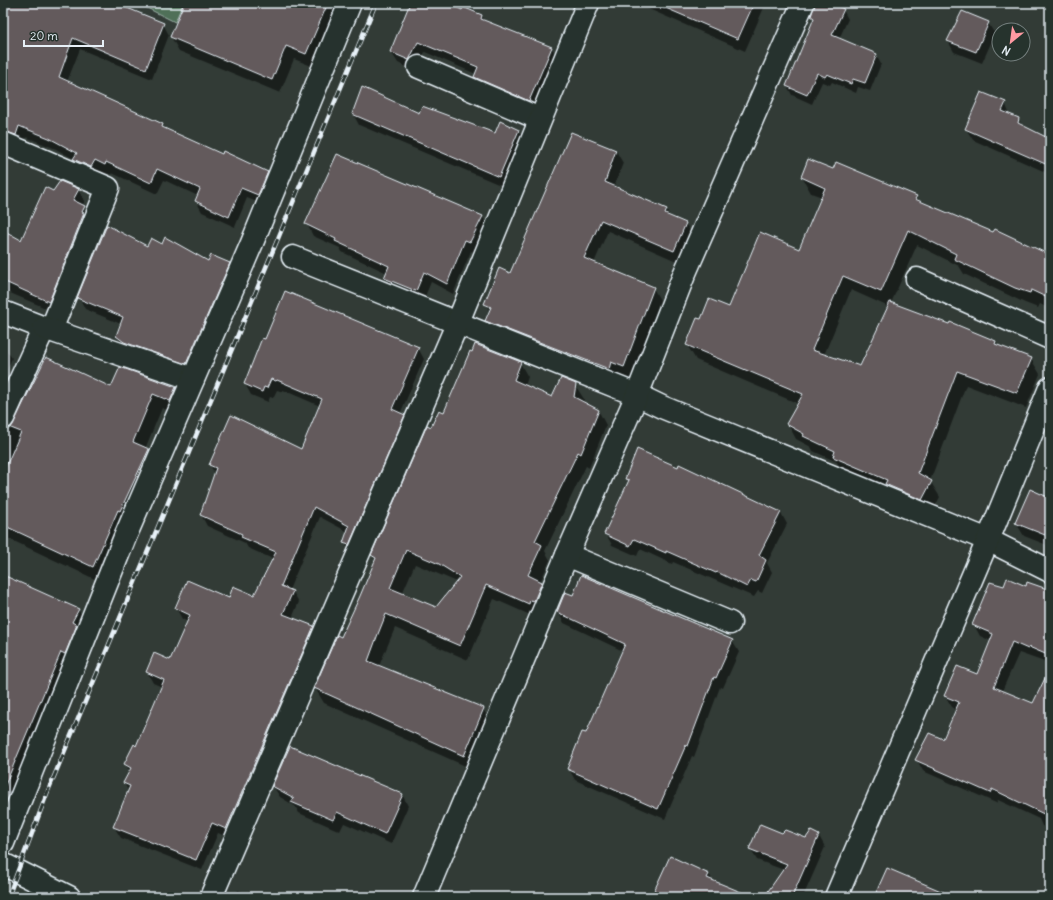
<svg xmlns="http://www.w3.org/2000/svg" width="1053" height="900" font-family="Delius,sans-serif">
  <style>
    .green { fill: #4f6f58; stroke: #9cb0a8 }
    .shadow { fill: #0007; fill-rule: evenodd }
    .building { fill: #645a5c; stroke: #e8f1f8; fill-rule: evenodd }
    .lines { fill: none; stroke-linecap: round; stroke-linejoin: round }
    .street-casing { stroke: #e8f1f8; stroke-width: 25 }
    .secondary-casing { stroke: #e8f1f8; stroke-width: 25 }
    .street { stroke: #26332d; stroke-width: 22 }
    .secondary { stroke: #26332d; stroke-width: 22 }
    .rail-casing { stroke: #e8f1f8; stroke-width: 4.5 }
    .rail { stroke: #26332d; stroke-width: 3; stroke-dasharray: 9; stroke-linecap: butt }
  </style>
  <rect width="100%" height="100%" fill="#323b36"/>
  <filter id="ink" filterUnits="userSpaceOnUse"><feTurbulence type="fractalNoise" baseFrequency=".025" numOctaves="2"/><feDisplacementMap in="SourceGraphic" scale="8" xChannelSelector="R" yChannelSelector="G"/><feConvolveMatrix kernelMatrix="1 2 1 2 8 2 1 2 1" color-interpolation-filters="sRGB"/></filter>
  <g filter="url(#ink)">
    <path class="green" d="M 137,3 L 183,3 L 175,22 Z"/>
    <g class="shadow">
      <path d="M 3,3 L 112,3 L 163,24 L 169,35 L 152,79 L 80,49 L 67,82 L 162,124 L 165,129 L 267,173 L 273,184 L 264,205 L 247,198 L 235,227 L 202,212 L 196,201 L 198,196 L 164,180 L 157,194 L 112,173 L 111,175 L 101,171 L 98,178 L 80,170 L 74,159 L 56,149 L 26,137 L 22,145 L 3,143 Z"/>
      <path d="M 185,3 L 341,3 L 314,67 L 294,59 L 280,93 L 179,51 L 171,37 Z"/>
      <path d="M 411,3 L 452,3 L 482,16 L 485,22 L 552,48 L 558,59 L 535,111 L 481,88 L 475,77 L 476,74 L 425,52 L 415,71 L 398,63 L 391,52 ZM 483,80 L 534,102 L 533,104 L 483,82 Z"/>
      <path d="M 635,3 L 766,3 L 745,51 Z"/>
      <path d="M 821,3 L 828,3 L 843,10 L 848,19 L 839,39 L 876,55 L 881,64 L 870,91 L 858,87 L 856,93 L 832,82 L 830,85 L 822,82 L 812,104 L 792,95 L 787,86 Z"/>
      <path d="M 1034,3 L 1050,3 L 1050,10 Z"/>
      <path d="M 988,23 L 995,34 L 982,63 L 954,52 L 948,41 Z"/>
      <path d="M 1005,103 L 1010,115 L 1018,119 L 1023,127 L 1050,140 L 1050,174 L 973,140 L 966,129 Z"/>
      <path d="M 353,114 L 419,115 L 496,135 L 519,131 L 525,142 L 505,187 L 359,125 Z"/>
      <path d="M 616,151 L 623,163 L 614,187 L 666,210 L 671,218 L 686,224 L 693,236 L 681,263 L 608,231 L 594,263 L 653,288 L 660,300 L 631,379 L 618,374 L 616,380 L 493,333 L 486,320 L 490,311 L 485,304 Z"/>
      <path d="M 809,160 L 833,170 L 916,197 L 919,201 L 1050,257 L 1050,309 L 1040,304 L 1038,308 L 1025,303 L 964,274 L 959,266 L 917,245 L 891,303 L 996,342 L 998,346 L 1031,359 L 1040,374 L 1026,408 L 966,385 L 930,481 L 940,497 L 931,514 L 842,472 L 837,462 L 813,451 L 811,447 L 796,439 L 788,424 L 799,404 L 696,360 L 687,345 L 701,321 L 729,308 L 800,250 L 822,197 L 811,193 L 802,177 ZM 851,290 L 889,307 L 860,367 L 824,355 Z"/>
      <path d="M 78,190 L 85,201 L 82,206 L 90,218 L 55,312 L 3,290 L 3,231 L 21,241 L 54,192 Z"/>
      <path d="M 482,216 L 489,227 L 476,253 L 471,251 L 453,294 L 431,282 L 423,301 L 392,289 L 385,278 L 387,273 L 342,252 L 340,248 L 313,236 L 307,224 Z"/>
      <path d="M 148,247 L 209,263 L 229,264 L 235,275 L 193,374 L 123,347 L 117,336 L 121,324 L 85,309 L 79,297 Z"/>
      <path d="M 3,346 L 12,358 L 3,379 Z"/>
      <path d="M 418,348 L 424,359 L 400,414 L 404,415 L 410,426 L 351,553 L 344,542 L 348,532 L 320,517 L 289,590 L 293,592 L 299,602 L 292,618 L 313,627 L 319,638 L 232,839 L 218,833 L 202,870 L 121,838 L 114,827 L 129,792 L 124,783 L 130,772 L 125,764 L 137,747 L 162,687 L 153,683 L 147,672 L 171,662 L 188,622 L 182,619 L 176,608 L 187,581 L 229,599 L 255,597 L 273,559 L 248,548 L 245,543 L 207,526 L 201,515 L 215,474 L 210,465 L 302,450 L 320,406 L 283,390 L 283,392 L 277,390 L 273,398 L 270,397 L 268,402 L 251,395 L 245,384 Z"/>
      <path d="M 520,363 L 528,377 L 525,386 L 553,398 L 575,385 L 584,399 L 583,403 L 598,410 L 606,425 L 589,468 L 586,466 L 545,551 L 550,560 L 540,582 L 550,597 L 537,618 L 494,599 L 468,660 L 395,628 L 379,666 L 483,709 L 491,723 L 472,769 L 324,703 L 315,688 L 342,638 L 376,561 L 372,555 L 432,428 L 445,413 ZM 415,564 L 457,582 L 437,608 L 402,594 Z"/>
      <path d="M 176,387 L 185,403 L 179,415 L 162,408 L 145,449 L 149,450 L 157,466 L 101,582 L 3,536 L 3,437 L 6,431 L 11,429 L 15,424 L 111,388 Z"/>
      <path d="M 680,465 L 781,513 L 787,524 L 767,563 L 772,572 L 762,593 L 758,591 L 754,597 L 673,562 L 672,564 L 640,549 L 637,556 L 612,545 L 606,534 L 629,483 L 626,479 L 678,469 Z"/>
      <path d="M 1050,492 L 1050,548 L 1047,545 L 1024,536 L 1016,523 L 1047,498 Z"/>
      <path d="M 3,576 L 78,609 L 87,624 L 13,806 L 3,802 Z"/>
      <path d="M 1050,607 L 1050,664 L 1019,653 L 1002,691 L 1034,705 L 1050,705 L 1050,829 L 1042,826 L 1039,819 L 998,800 L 996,803 L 923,771 L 917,760 L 943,740 L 957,710 L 952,707 L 945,696 L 977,675 L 991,641 L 980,636 L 974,625 Z"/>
      <path d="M 558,612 L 732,641 L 739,652 L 723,688 L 720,687 L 694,757 L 692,756 L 665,819 L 575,780 L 569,769 L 623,651 L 564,623 Z"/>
      <path d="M 273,786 L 402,794 L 408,806 L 391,844 L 344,823 L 340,831 L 299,813 L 295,806 L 280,797 Z"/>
      <path d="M 812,832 L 819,836 L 825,847 L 803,897 L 765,897 L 784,870 L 757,860 L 750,849 L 782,834 L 806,840 Z"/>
      <path d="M 709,874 L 713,881 L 753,897 L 658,897 L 655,891 Z"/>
      <path d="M 238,890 L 254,897 L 235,897 Z"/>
      <path d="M 953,892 L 965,897 L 875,897 L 951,896 Z"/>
    </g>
    <g class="building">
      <path d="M 3,3 L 115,3 L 164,23 L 146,69 L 73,38 L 59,77 L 163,124 L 162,127 L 222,154 L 223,151 L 268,172 L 258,195 L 241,188 L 229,217 L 195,201 L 200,189 L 157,169 L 151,183 L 106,162 L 105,165 L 95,160 L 91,167 L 73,159 L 77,153 L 49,138 L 19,126 L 16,135 L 3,131 Z"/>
      <path d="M 184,3 L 328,3 L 306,54 L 286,46 L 272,80 L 170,37 Z"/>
      <path d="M 410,3 L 448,3 L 462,10 L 463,7 L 482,15 L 481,19 L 552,47 L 529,101 L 474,77 L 478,67 L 418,42 L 409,60 L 390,52 Z"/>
      <path d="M 654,3 L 754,3 L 738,39 Z"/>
      <path d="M 815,3 L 830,3 L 844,9 L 832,35 L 877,54 L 865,83 L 853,79 L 851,84 L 827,74 L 825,77 L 817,73 L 807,95 L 786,86 L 814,18 L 811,16 Z"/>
      <path d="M 962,11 L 989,22 L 976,52 L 947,41 Z"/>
      <path d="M 362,87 L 419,113 L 422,106 L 495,133 L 500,121 L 519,130 L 499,177 L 352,114 Z"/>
      <path d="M 981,92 L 1006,102 L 1002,111 L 1019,118 L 1018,123 L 1050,139 L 1050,166 L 965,129 Z"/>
      <path d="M 571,132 L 616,150 L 605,182 L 667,209 L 665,214 L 686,223 L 674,251 L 601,220 L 584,258 L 654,287 L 624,367 L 611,362 L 609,369 L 485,321 L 491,307 L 484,304 L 499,268 L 510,273 Z"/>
      <path d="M 337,154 L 483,216 L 470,242 L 465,240 L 447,284 L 424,272 L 416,291 L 384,278 L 389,266 L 335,241 L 336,239 L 305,224 Z"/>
      <path d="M 808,159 L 833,169 L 836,162 L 917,196 L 915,199 L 993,232 L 995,229 L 1050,255 L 1050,299 L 1031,290 L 1030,293 L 1015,288 L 954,259 L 956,254 L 908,230 L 881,292 L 843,276 L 812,350 L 860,366 L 890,302 L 949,324 L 950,322 L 996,341 L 995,344 L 1032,358 L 1017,393 L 957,371 L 918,473 L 932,481 L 922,500 L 885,484 L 887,480 L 833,457 L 835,451 L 803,436 L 804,434 L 786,424 L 803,394 L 686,345 L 697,318 L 701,319 L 709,299 L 729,307 L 760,232 L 799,249 L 825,188 L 801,177 Z"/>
      <path d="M 60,181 L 79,189 L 73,200 L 85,206 L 82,212 L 84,213 L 49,302 L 3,281 L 3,230 L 21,240 L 45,187 L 53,191 Z"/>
      <path d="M 107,225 L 147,246 L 151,238 L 162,244 L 165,237 L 208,261 L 211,255 L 230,263 L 186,364 L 124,342 L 116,336 L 123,317 L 77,298 Z"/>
      <path d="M 285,291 L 419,347 L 392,409 L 405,415 L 349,545 L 343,543 L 349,526 L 314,507 L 281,586 L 293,591 L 283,614 L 314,626 L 226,829 L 212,823 L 196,860 L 113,827 L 130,786 L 123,783 L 131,768 L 124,764 L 134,744 L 136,746 L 164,680 L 146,672 L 154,653 L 170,660 L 190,615 L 175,608 L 187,580 L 229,598 L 233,586 L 254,595 L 276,552 L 241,537 L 242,534 L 200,515 L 216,468 L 209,465 L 231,415 L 301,449 L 322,399 L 277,380 L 276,381 L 271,379 L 267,388 L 264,387 L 262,392 L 244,384 L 262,338 L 265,339 Z"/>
      <path d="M 475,344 L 521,362 L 514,380 L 552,397 L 561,378 L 576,384 L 574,397 L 599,410 L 581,454 L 578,452 L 535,541 L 542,545 L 528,575 L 542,582 L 534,601 L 530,600 L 529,604 L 486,585 L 460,646 L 386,614 L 378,634 L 368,661 L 484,708 L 464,756 L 314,688 L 337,635 L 341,637 L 360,596 L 376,558 L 371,555 L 427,425 L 431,427 L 439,410 L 444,412 L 470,351 L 472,352 ZM 406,550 L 439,564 L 460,577 L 436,607 L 390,588 Z"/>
      <path d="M 46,357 L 111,387 L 120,367 L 176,387 L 170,401 L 153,394 L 133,442 L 149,449 L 120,511 L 118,510 L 93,567 L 3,525 L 3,473 L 21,432 L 11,428 Z"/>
      <path d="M 637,449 L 678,467 L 679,464 L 781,512 L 759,555 L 766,560 L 756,582 L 751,580 L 747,587 L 717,572 L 716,573 L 666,551 L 666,553 L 634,539 L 630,546 L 604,534 L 629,480 L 625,479 Z"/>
      <path d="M 1030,489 L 1050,498 L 1050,537 L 1015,523 Z"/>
      <path d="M 3,575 L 79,609 L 72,622 L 77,625 L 65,654 L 61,652 L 3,790 Z"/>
      <path d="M 581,575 L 733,640 L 716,678 L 714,677 L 688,746 L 686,745 L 658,809 L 567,769 L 582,732 L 586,733 L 625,644 L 557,612 L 565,592 L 573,595 Z"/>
      <path d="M 1007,578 L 1026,586 L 1027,582 L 1050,590 L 1050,656 L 1029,647 L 1028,649 L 1012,642 L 994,687 L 1033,703 L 1050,668 L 1050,817 L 992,789 L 990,793 L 915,760 L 929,733 L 943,739 L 959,702 L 944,696 L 957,666 L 977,674 L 993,634 L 972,625 L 990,582 L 1004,586 Z"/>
      <path d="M 290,746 L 403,794 L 385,834 L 337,812 L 333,820 L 291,802 L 294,798 L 272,786 Z"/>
      <path d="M 760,824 L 782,833 L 785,830 L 806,838 L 811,831 L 819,835 L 792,897 L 764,897 L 787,864 L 749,849 Z"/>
      <path d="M 670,856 L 709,874 L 707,878 L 753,897 L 668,897 L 654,891 Z"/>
      <path d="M 887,868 L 955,897 L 874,897 Z"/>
    </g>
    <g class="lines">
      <defs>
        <g id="street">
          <path d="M 419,67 L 540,119"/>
          <path d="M 3,143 L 108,188 L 51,330"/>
          <path d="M 293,257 L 637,395 L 662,407 L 988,540 L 1050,571"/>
          <path d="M 917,279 L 1050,338"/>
          <path d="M 3,312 L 44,328 L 3,418"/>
          <path d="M 44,328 L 193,379"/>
          <path d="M 567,555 L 730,623"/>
          <path d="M 3,843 L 125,537 L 252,243 L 350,3"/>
          <path d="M 211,897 L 458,322 L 588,3"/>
          <path d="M 424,897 L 567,555 L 637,395 L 684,275 L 803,3"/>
          <path d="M 836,897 L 988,540 L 1050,388"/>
        </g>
        <path id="secondary" d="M 3,864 L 69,897"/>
      </defs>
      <use href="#street" class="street-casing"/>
      <use href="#secondary" class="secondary-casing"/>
      <use href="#street" class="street"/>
      <use href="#secondary" class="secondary"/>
      <defs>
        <path id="rail" d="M 8,897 L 48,791 L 376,3"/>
      </defs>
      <use href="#rail" class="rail-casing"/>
      <use href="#rail" class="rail"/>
    </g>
  </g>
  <rect width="1053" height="900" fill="none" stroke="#26332d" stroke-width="16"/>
  <rect x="8" y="8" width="1037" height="884" fill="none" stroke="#e8f1f8" stroke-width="1.5" filter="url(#ink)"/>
  <g transform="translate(1011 42) rotate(209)"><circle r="19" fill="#26332d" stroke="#747f7e"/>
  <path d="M0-3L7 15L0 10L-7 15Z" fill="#ff9aa2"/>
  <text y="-6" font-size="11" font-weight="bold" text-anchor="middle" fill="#e8f1f8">N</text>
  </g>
  <path d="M24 40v6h79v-6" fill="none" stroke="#e8f1f8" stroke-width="2"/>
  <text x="30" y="40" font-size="12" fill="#e8f1f8" stroke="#26332d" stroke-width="3" paint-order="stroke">20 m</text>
</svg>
